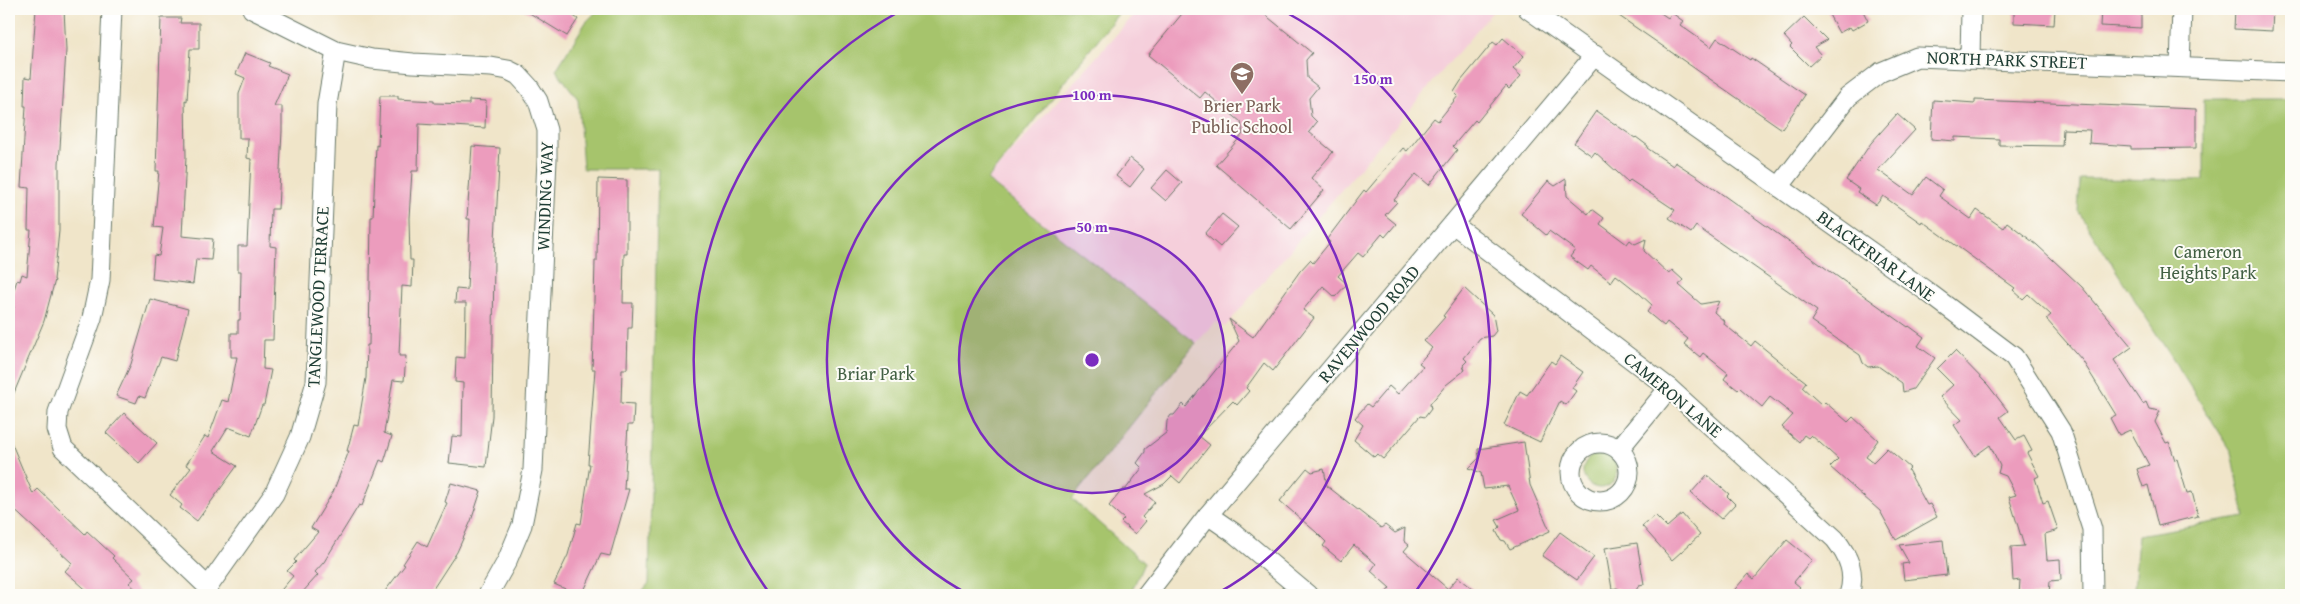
<svg xmlns="http://www.w3.org/2000/svg" width="2300" height="604" font-family="'Gentium Book Plus',serif">
  <style>
    .built { fill: #f5cfdb }
    .green { fill: #a6c46c; stroke: #628050 }
    .building { fill: #ec9cbd }
    .lines { fill: none; stroke-linecap: round; stroke-linejoin: round }
    .street-casing { stroke: #687868; stroke-width: 21 }
    .street { stroke: #fff; stroke-width: 19 }
    .ring { fill: none; stroke: #7b2cbf; stroke-width: 2.5 }
    .labels { text-anchor: middle; stroke-width: 4; stroke-linejoin: round; paint-order: stroke }
    .street-label { font-size: 18px; fill: #1f3d34; stroke: #fdfcf7 }
    .education-label { font-size: 18px; fill: #785e54; stroke: #fdfcf7 }
    .park-label { font-size: 18px; fill: #415f42; stroke: #fdfcf7 }
    .centre { fill: #7b2cbf; stroke: #fdfcf7; stroke-width: 2.5 }
    .ring-label { font-size: 15px; text-anchor: middle; font-weight: bold; fill: #7b2cbf; stroke: #fdfcf7; stroke-width: 4; stroke-linejoin: round; paint-order: stroke }
  </style>
  <rect width="100%" height="100%" fill="#fdfcf7"/>
  <filter id="ink" filterUnits="userSpaceOnUse"><feTurbulence type="fractalNoise" baseFrequency=".02" numOctaves="2"/><feDisplacementMap in="SourceGraphic" scale="10" xChannelSelector="R" yChannelSelector="G"/><feConvolveMatrix kernelMatrix="1 2 1 2 8 2 1 2 1" color-interpolation-filters="sRGB"/></filter>
  <filter id="wash" filterUnits="userSpaceOnUse"><feTurbulence type="fractalNoise" baseFrequency=".0096" numOctaves="4" result="noise"/><feDisplacementMap in="SourceGraphic" scale="20" xChannelSelector="R" yChannelSelector="G"/><feGaussianBlur stdDeviation="1.12" result="paint"/><feColorMatrix in="noise" values="0 0 0 0 0 0 0 0 0 0 0 0 0 0 0 0 0 1.4 0 .05"/><feComposite in="paint" operator="in"/></filter>
  <g filter="url(#wash)">
    <rect width="100%" height="100%" fill="#f0e5c9"/>
    <path class="built" d="M 1139,9 L 1493,9 L 1494,10 L 1225,327 L 1216,322 L 1196,343 L 986,181 Z"/>
    <g class="green">
      <path d="M 599,9 L 1122,9 L 987,180 L 1196,343 L 1072,499 L 1144,563 L 1130,595 L 639,595 L 649,583 L 658,169 L 583,169 L 578,99 L 556,70 L 586,22 Z"/>
      <path d="M 2204,99 L 2291,99 L 2291,595 L 2134,590 L 2138,535 L 2245,517 L 2232,452 L 2078,211 L 2080,179 L 2204,180 Z"/>
      <circle cx="1600" cy="471" r="17"/>
    </g>
    <g id="blocks">
      <g class="building">
        <path d="M 36,9 L 64,9 L 66,50 L 59,164 L 59,231 L 54,280 L 55,280 L 44,321 L 9,405 L 9,321 L 14,307 L 9,305 L 17,280 L 20,281 L 22,274 L 27,276 L 31,230 L 28,230 L 29,188 L 21,187 L 26,106 L 24,106 L 25,77 L 31,78 Z"/>
        <path d="M 523,9 L 572,9 L 569,13 L 578,19 L 567,36 Z"/>
        <path d="M 1186,9 L 1258,9 L 1312,53 L 1306,60 L 1307,78 L 1318,87 L 1309,98 L 1311,116 L 1317,122 L 1309,132 L 1333,152 L 1311,178 L 1324,190 L 1291,229 L 1216,165 L 1243,134 L 1241,122 L 1205,92 L 1200,98 L 1148,55 Z"/>
        <path d="M 1609,9 L 1655,9 L 1668,18 L 1672,13 L 1683,21 L 1680,25 L 1711,47 L 1717,38 L 1750,60 L 1751,58 L 1805,95 L 1782,129 Z"/>
        <path d="M 1826,9 L 1862,9 L 1868,21 L 1852,30 L 1850,27 L 1839,33 Z"/>
        <path d="M 2014,9 L 2055,9 L 2054,25 L 2014,23 Z"/>
        <path d="M 2101,9 L 2141,9 L 2141,28 L 2100,26 Z"/>
        <path d="M 2235,9 L 2273,9 L 2272,31 L 2234,29 Z"/>
        <path d="M 1804,17 L 1827,40 L 1814,47 L 1821,55 L 1809,66 L 1790,47 L 1792,45 L 1784,36 Z"/>
        <path d="M 161,18 L 181,18 L 180,23 L 199,23 L 199,49 L 190,49 L 187,101 L 185,100 L 186,157 L 182,236 L 213,239 L 211,260 L 196,259 L 193,284 L 152,279 L 154,255 L 159,256 L 163,228 L 154,227 L 159,171 L 156,171 Z"/>
        <path d="M 1503,38 L 1524,56 L 1513,69 L 1521,76 L 1509,89 L 1506,86 L 1477,122 L 1475,120 L 1453,146 L 1457,150 L 1429,185 L 1416,174 L 1394,200 L 1397,202 L 1385,215 L 1396,224 L 1385,237 L 1382,234 L 1363,257 L 1358,253 L 1338,276 L 1347,284 L 1335,297 L 1323,286 L 1303,310 L 1314,318 L 1273,371 L 1264,363 L 1246,388 L 1249,391 L 1237,405 L 1233,401 L 1199,436 L 1210,445 L 1180,483 L 1172,476 L 1164,484 L 1145,494 L 1155,502 L 1142,517 L 1146,521 L 1135,534 L 1121,522 L 1124,519 L 1109,506 L 1123,489 L 1125,490 L 1142,468 L 1137,463 L 1145,452 L 1145,449 L 1166,433 L 1167,421 L 1171,415 L 1174,415 L 1183,404 L 1186,407 L 1239,341 L 1229,319 L 1253,337 L 1300,271 L 1310,260 L 1313,263 L 1330,242 L 1327,239 L 1364,190 L 1366,192 L 1403,148 L 1407,151 L 1434,118 L 1438,121 L 1458,96 L 1454,92 L 1461,81 L 1493,42 L 1497,45 Z"/>
        <path d="M 245,53 L 270,63 L 268,66 L 288,74 L 274,106 L 282,106 L 282,131 L 278,209 L 271,209 L 270,246 L 276,247 L 273,340 L 264,340 L 263,369 L 271,370 L 264,405 L 262,405 L 251,436 L 228,427 L 213,451 L 237,466 L 197,521 L 180,508 L 182,505 L 170,495 L 191,468 L 186,465 L 205,436 L 208,438 L 222,400 L 228,402 L 237,357 L 231,357 L 231,333 L 238,333 L 238,320 L 240,320 L 241,271 L 238,271 L 238,246 L 247,246 L 251,159 L 247,158 L 248,138 L 239,138 L 239,94 L 245,78 L 236,74 Z"/>
        <path d="M 380,96 L 398,96 L 398,99 L 434,101 L 434,103 L 469,104 L 469,100 L 486,101 L 485,128 L 419,124 L 418,171 L 412,171 L 409,218 L 410,260 L 413,260 L 412,287 L 402,286 L 399,356 L 406,356 L 404,381 L 393,380 L 384,433 L 392,436 L 384,462 L 380,460 L 362,506 L 359,505 L 324,562 L 315,572 L 318,575 L 300,595 L 277,595 L 293,576 L 287,571 L 296,562 L 294,560 L 318,532 L 311,528 L 333,492 L 349,451 L 347,451 L 354,425 L 358,426 L 366,378 L 367,345 L 369,345 L 371,217 L 373,217 L 376,145 L 378,146 Z"/>
        <path d="M 1933,100 L 1975,103 L 1975,100 L 2001,101 L 2196,109 L 2196,148 L 2131,149 L 2131,146 L 2089,143 L 2090,130 L 2063,129 L 2062,146 L 1999,145 L 1999,139 L 1955,137 L 1955,141 L 1931,139 Z"/>
        <path d="M 1596,111 L 1635,138 L 1636,137 L 1648,146 L 1647,148 L 1673,166 L 1675,162 L 1698,177 L 1908,327 L 1909,326 L 1924,337 L 1918,346 L 1935,358 L 1913,389 L 1903,392 L 1902,383 L 1878,366 L 1868,367 L 1863,363 L 1860,355 L 1811,321 L 1817,311 L 1696,226 L 1691,233 L 1669,218 L 1675,210 L 1630,180 L 1628,182 L 1595,152 L 1592,156 L 1574,143 Z"/>
        <path d="M 1897,114 L 1915,130 L 1878,170 L 1913,195 L 1926,177 L 1943,190 L 1939,196 L 1971,219 L 1977,210 L 2003,228 L 2007,222 L 2037,245 L 2082,287 L 2132,347 L 2114,360 L 2143,404 L 2146,402 L 2149,409 L 2160,411 L 2155,422 L 2166,443 L 2169,442 L 2175,460 L 2177,459 L 2187,493 L 2192,492 L 2198,516 L 2158,526 L 2148,485 L 2143,487 L 2137,469 L 2149,465 L 2130,430 L 2119,435 L 2110,418 L 2116,415 L 2082,360 L 2046,319 L 2051,315 L 2028,294 L 2023,299 L 2013,290 L 2015,288 L 1922,221 L 1921,223 L 1883,196 L 1876,205 L 1857,192 L 1859,189 L 1846,180 L 1871,143 Z"/>
        <path d="M 472,146 L 500,148 L 494,258 L 492,416 L 486,467 L 449,463 L 452,436 L 462,437 L 463,383 L 455,382 L 456,357 L 465,358 L 466,303 L 455,303 L 456,289 L 467,290 L 470,219 L 467,219 Z"/>
        <path d="M 1130,158 L 1144,169 L 1130,187 L 1116,176 Z"/>
        <path d="M 1167,170 L 1182,183 L 1166,201 L 1151,188 Z"/>
        <path d="M 598,179 L 627,180 L 627,254 L 624,254 L 623,303 L 633,303 L 632,328 L 628,328 L 627,369 L 622,369 L 621,403 L 634,404 L 633,425 L 628,425 L 624,489 L 629,489 L 610,556 L 601,554 L 582,595 L 579,595 L 554,584 L 568,555 L 577,523 L 581,524 L 590,464 L 588,464 L 595,369 L 592,369 L 593,340 L 595,261 L 597,261 Z"/>
        <path d="M 1566,179 L 1567,196 L 1588,214 L 1592,209 L 1604,218 L 1600,224 L 1627,244 L 1630,240 L 1635,244 L 1646,239 L 1644,251 L 1669,274 L 1672,270 L 1683,280 L 1679,285 L 1701,304 L 1719,301 L 1714,312 L 1725,322 L 1724,324 L 1751,346 L 1755,341 L 1788,368 L 1806,382 L 1802,387 L 1822,405 L 1825,402 L 1848,422 L 1853,417 L 1878,440 L 1866,457 L 1873,462 L 1887,448 L 1910,468 L 1908,470 L 1927,505 L 1930,504 L 1937,517 L 1896,540 L 1880,511 L 1830,467 L 1838,459 L 1811,435 L 1808,438 L 1804,435 L 1799,442 L 1782,427 L 1793,415 L 1770,397 L 1762,407 L 1740,388 L 1738,390 L 1724,379 L 1728,373 L 1703,353 L 1700,357 L 1684,344 L 1688,339 L 1667,322 L 1664,326 L 1647,312 L 1652,305 L 1640,294 L 1616,275 L 1611,282 L 1591,266 L 1588,270 L 1570,257 L 1575,250 L 1549,231 L 1546,235 L 1521,214 L 1548,181 L 1555,186 Z"/>
        <path d="M 1222,214 L 1238,227 L 1220,247 L 1205,234 Z"/>
        <path d="M 1464,288 L 1493,315 L 1496,331 L 1492,336 L 1480,338 L 1464,358 L 1467,361 L 1463,365 L 1465,370 L 1446,385 L 1430,404 L 1431,409 L 1425,417 L 1420,416 L 1383,459 L 1377,454 L 1374,457 L 1354,440 L 1363,425 L 1355,418 L 1367,404 L 1371,407 L 1389,386 L 1398,394 L 1423,366 L 1419,363 L 1432,348 L 1424,341 L 1445,317 L 1443,316 Z"/>
        <path d="M 150,299 L 188,309 L 175,361 L 161,357 L 145,398 L 139,396 L 136,403 L 116,396 L 131,364 Z"/>
        <path d="M 1955,351 L 1988,385 L 2008,411 L 2000,417 L 2016,440 L 2024,436 L 2032,451 L 2027,453 L 2039,476 L 2035,478 L 2043,503 L 2048,501 L 2058,530 L 2045,534 L 2047,560 L 2060,559 L 2061,580 L 2050,581 L 2049,595 L 2019,595 L 2020,580 L 2013,581 L 2011,547 L 2024,546 L 2009,497 L 2016,495 L 2006,476 L 1998,473 L 2000,466 L 1990,445 L 1975,456 L 1954,425 L 1962,420 L 1940,397 L 1953,385 L 1937,369 Z"/>
        <path d="M 1560,356 L 1583,372 L 1572,388 L 1576,391 L 1566,405 L 1560,401 L 1540,442 L 1504,425 L 1520,391 L 1527,395 L 1551,361 L 1555,364 Z"/>
        <path d="M 124,413 L 157,443 L 139,463 L 106,433 Z"/>
        <path d="M 9,437 L 33,494 L 38,489 L 85,534 L 87,531 L 114,556 L 112,558 L 134,579 L 129,583 L 142,595 L 92,595 L 65,571 L 72,563 L 9,505 Z"/>
        <path d="M 1524,442 L 1530,485 L 1550,531 L 1510,549 L 1505,541 L 1501,540 L 1496,531 L 1500,527 L 1496,520 L 1519,510 L 1508,486 L 1484,489 L 1481,473 L 1469,468 L 1479,458 L 1478,449 Z"/>
        <path d="M 1307,468 L 1312,472 L 1324,469 L 1327,486 L 1381,528 L 1385,525 L 1395,533 L 1405,528 L 1404,541 L 1409,545 L 1404,551 L 1448,589 L 1458,577 L 1481,595 L 1384,595 L 1390,588 L 1371,571 L 1376,564 L 1354,545 L 1341,561 L 1323,546 L 1326,542 L 1316,532 L 1280,501 Z"/>
        <path d="M 1707,475 L 1729,494 L 1727,496 L 1735,504 L 1721,519 L 1691,493 Z"/>
        <path d="M 451,483 L 481,491 L 471,521 L 457,552 L 429,595 L 382,595 L 405,565 L 403,564 L 418,541 L 427,547 L 447,503 L 445,502 Z"/>
        <path d="M 1682,514 L 1700,535 L 1672,560 L 1642,526 L 1655,515 L 1667,527 Z"/>
        <path d="M 1560,532 L 1594,557 L 1577,580 L 1542,556 Z"/>
        <path d="M 1787,540 L 1812,560 L 1794,582 L 1800,587 L 1793,595 L 1730,595 L 1748,574 L 1754,579 Z"/>
        <path d="M 1943,540 L 1947,575 L 1904,580 L 1902,564 L 1909,563 L 1899,545 Z"/>
        <path d="M 1637,543 L 1644,584 L 1639,585 L 1634,594 L 1628,595 L 1617,588 L 1612,589 L 1605,548 Z"/>
      </g>
    </g>
  </g>
  <g filter="url(#ink)">
    <use href="#blocks" fill-opacity="0" stroke="#687868" stroke-width="1"/>
    <g class="lines">
      <defs>
        <g id="street">
          <path d="M 112,9 L 100,280 L 92,318 L 58,412 L 57,429 L 63,448 L 208,587 L 274,494 L 300,437 L 316,382 L 327,104 L 336,51"/>
          <path d="M 252,9 L 336,51 L 372,59 L 413,63 L 491,67 L 508,70 L 518,75 L 529,87 L 538,101 L 547,130 L 547,159 L 533,470 L 522,525 L 507,561 L 488,595"/>
          <path d="M 1528,9 L 1929,293 L 2014,357 L 2061,431 L 2092,529 L 2093,595"/>
          <path d="M 1970,59 L 1971,9"/>
          <path d="M 2180,66 L 2182,9"/>
          <path d="M 1779,187 L 1848,97 L 1881,72 L 1917,57 L 2291,72"/>
          <path d="M 1453,224 L 1669,388 L 1835,539 C 1849,557 1856,573 1849,595"/>
          <circle cx="1600" cy="472" r="29"/>
          <path d="M 1619,449 L 1669,388"/>
          <path d="M 1208,515 L 1234,533 L 1308,595"/>
          <path d="M 1146,595 L 1208,515 L 1595,55"/>
        </g>
      </defs>
      <use href="#street" class="street-casing"/>
      <use href="#street" class="street"/>
    </g>
  </g>
  <circle cx="1092" cy="360" r="133" fill="#7b2cbf" fill-opacity=".12"/>
  <g class="ring">
    <circle cx="1092" cy="360" r="133"/>
    <path d="M970 595A265 265 0 1 1 1214 595"/>
    <path d="M770 594A398 398 0 0 1 902 10M1282 10A398 398 0 0 1 1414 594"/>
  </g>
  <defs>
    <symbol id="school-pin" viewBox="-11 -11 22 30"><path d="M0 17L-7.5 6A9.5 9.5 0 1 1 7.5 6Z" fill="#8d6e63" stroke="#fdfcf7"/><path d="M0-5L7-2L0 1L-7-2ZM-4 1L0 2.5L4 1V4Q0 6-4 4Z" fill="#fff"/></symbol>
  </defs>
  <g fill-rule="evenodd">
    <use href="#school-pin" x="1228" y="60" width="28" height="38"/>
  </g>
  <g class="labels">
    <g class="street-label">
      <text transform="translate(2007 60) rotate(2)" y="6">NORTH PARK STREET</text>
      <text transform="translate(545 196) rotate(-88)" y="6">WINDING WAY</text>
      <text transform="translate(1876 256) rotate(36)" y="6">BLACKFRIAR LANE</text>
      <text transform="translate(318 297) rotate(-87)" y="6">TANGLEWOOD TERRACE</text>
      <text transform="translate(1369 324) rotate(-50)" y="6">RAVENWOOD ROAD</text>
      <text transform="translate(1673 395) rotate(40)" y="6">CAMERON LANE</text>
    </g>
    <g class="education-label">
      <text x="1242" y="112">Brier Park<tspan x="1242" dy="21">Public School</tspan></text>
    </g>
    <g class="park-label">
      <text x="2208" y="258">Cameron<tspan x="2208" dy="21">Heights Park</tspan></text>
      <text x="876" y="380">Briar Park</text>
    </g>
  </g>
  <circle cx="1092" cy="360" r="8" class="centre"/>
  <g class="ring-label">
    <text x="1373" y="84">150 m</text>
    <text x="1092" y="100">100 m</text>
    <text x="1092" y="232">50 m</text>
  </g>
  <rect width="2300" height="604" fill="none" stroke="#fdfcf7" stroke-width="30"/>
</svg>
